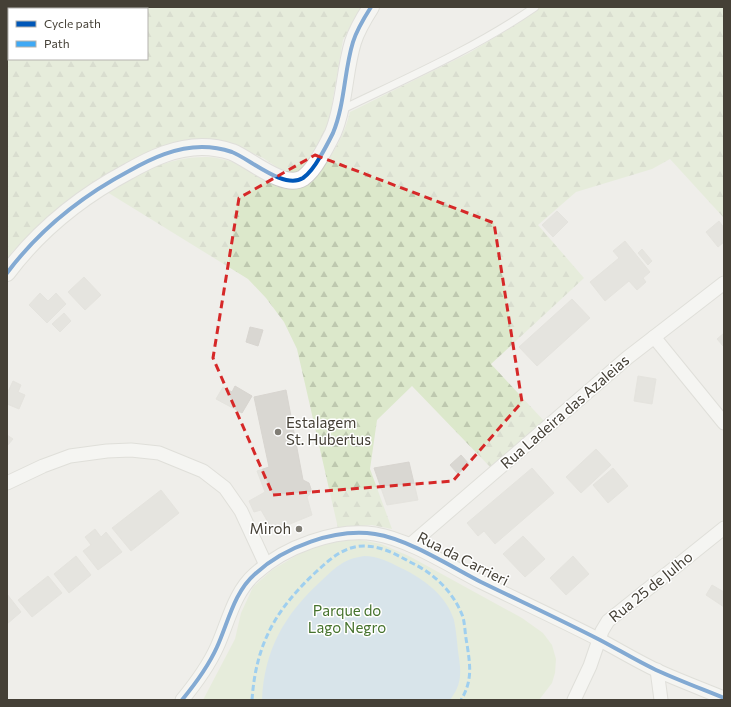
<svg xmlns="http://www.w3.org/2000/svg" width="731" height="707" font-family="Commissioner,sans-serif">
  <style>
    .forest { fill: url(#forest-firs); fill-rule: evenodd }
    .green { fill: #dce8cb }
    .water { fill: #bdd8eb }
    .building { fill: #d9d7d2; stroke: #d8d5d0 }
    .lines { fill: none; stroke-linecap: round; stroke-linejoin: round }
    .service-casing { stroke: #cdccc7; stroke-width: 9 }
    .minor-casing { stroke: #cdccc7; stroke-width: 15 }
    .tertiary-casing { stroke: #cdccc7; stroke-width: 18 }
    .service { stroke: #fdfcfc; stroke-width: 7 }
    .minor { stroke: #fdfcfc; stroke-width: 13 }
    .tertiary { stroke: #fdfcfc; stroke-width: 16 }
    .quiet { stroke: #3fa9f5; stroke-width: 3; stroke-dasharray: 6 3; stroke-linecap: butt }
    .cycleway-casing { stroke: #fff; stroke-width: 6 }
    .cycleway { stroke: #0057b8; stroke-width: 4 }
    .marked { fill: none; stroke: #d62828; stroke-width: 3; stroke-dasharray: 8 5; stroke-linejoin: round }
    .poi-dot { fill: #807d75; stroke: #fff; stroke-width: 1.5 }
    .labels { text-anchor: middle; stroke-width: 3; stroke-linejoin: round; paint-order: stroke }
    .street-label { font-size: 15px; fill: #454036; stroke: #fff }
    .poi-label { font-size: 15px; fill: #454036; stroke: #fff; text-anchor: start }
    .park-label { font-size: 15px; fill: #46732d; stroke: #fff }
  </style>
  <defs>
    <pattern id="forest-firs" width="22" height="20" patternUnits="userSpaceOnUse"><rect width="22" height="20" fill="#dce8cb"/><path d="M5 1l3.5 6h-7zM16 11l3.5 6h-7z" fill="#bec8af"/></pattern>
  </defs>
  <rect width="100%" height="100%" fill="#efeeea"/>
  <g class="forest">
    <path d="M 7,7 L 361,7 L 343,40 L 331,110 L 325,135 L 305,167 L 296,173 L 286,173 L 263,158 L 235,145 L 211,140 L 185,140 L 159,148 L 52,214 L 13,251 L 7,259 ZM 9,9 L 147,9 L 147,59 L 9,59 Z"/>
    <path d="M 541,7 L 724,7 L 724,218 L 670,159 L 652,169 L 576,192 L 538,225 L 584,278 L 491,364 L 545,422 L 492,469 L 412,386 L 377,420 L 370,469 L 392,529 L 372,525 L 338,528 L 297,349 L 284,322 L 266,298 L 248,279 L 107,192 C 140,173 168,156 208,157 C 225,158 242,164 256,173 C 262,177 267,182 274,185 C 286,192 303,190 313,180 C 317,177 319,172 322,168 C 335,152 345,132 350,112 L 469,53 L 515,25 Z"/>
  </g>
  <path class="green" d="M 350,538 L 381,544 L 409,556 L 522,618 L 543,633 L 552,645 L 556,659 L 555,673 L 552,683 L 539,700 L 203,700 L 235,639 L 241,613 L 253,587 L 272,570 L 316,544 Z"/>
  <path class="water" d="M 364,556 C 378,556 389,562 401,568 C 424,579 446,595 454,620 C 456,630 457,641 458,651 C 461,671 463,683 450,700 L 262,700 C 264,651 284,615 320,582 C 335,568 343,559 364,556 Z"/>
  <g class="building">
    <path d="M 557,211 L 568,222 L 553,237 L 542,225 Z"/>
    <path d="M 719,221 L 724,228 L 724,242 L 718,247 L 706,232 Z"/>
    <path d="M 625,241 L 650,272 L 643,278 L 646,282 L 637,290 L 629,281 L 605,301 L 590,282 L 619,258 L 613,251 Z"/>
    <path d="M 642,249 L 652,261 L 648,265 L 638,253 Z"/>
    <path d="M 84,277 L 101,295 L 85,310 L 68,292 Z"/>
    <path d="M 40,293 L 48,301 L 56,293 L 66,304 L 47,323 L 29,305 Z"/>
    <path d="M 572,299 L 590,318 L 537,366 L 519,347 Z"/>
    <path d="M 64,313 L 71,321 L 60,332 L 52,324 Z"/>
    <path d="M 250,327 L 263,330 L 258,346 L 246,342 Z"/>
    <path d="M 724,333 L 724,347 L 717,339 Z"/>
    <path d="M 638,376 L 656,379 L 652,404 L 634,401 Z"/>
    <path d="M 13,381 L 21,385 L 18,392 L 25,395 L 19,409 L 7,404 L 7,394 Z"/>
    <path d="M 235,386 L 252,396 L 242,413 L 216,399 L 223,387 L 232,392 Z"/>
    <path d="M 286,390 L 303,480 L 309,483 L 311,489 L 310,494 L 307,497 L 312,515 L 273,531 L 261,510 L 254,512 L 249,501 L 265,492 L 257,471 L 269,467 L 254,397 Z"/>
    <path d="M 7,435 L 13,439 L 7,446 Z"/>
    <path d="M 596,449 L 611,465 L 581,493 L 566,477 Z"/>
    <path d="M 461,455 L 469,464 L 458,474 L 450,465 Z"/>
    <path d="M 409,462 L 418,500 L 387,505 L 374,468 Z"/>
    <path d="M 532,468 L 554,493 L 495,544 L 484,531 L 478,536 L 467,523 Z"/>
    <path d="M 613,468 L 628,486 L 608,503 L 593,485 Z"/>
    <path d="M 161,490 L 179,513 L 131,551 L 112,528 Z"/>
    <path d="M 95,529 L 101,537 L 106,532 L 122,552 L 98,570 L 83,551 L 91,545 L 85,537 Z"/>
    <path d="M 523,536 L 545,559 L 525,577 L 503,554 Z"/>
    <path d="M 76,556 L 91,575 L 69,593 L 54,574 Z"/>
    <path d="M 573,556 L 589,574 L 566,595 L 550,578 Z"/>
    <path d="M 48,576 L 62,593 L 32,617 L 18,600 Z"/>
    <path d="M 712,585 L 724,592 L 724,607 L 706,595 Z"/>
    <path d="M 7,594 L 21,612 L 7,624 Z"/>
  </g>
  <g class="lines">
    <defs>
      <path id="service" d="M 341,110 C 407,78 474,49 535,7"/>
      <g id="minor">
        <path d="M 654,337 L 724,423"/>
        <path d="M 7,483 L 43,466 L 70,456 L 107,451 L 131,450 L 159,453 L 203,471 L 225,488 L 241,511 L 266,565"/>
        <path d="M 410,545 L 627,358 L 724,283"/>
        <path d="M 657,670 L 661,700"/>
        <path d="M 182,700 C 196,683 208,667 217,647 C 228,623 234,592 255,574 C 284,547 335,528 375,534 C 408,539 450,566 481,582 C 520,601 561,620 600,640 C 619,650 637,661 656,670 C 678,680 702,689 724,698"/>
        <path d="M 574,700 L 590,666 L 602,631 L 608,621 L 724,528"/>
      </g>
      <path id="tertiary" d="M 7,273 C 40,229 80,197 129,171 C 152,158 176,147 202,147 C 212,147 223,149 232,152 C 250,159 284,190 303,178 C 310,173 316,164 320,157 C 325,149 329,141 333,133 C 345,104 344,71 353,42 C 357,29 364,18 371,7"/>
    </defs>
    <use href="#service" class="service-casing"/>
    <use href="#minor" class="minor-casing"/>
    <use href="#tertiary" class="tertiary-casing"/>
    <use href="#service" class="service"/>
    <use href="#minor" class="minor"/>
    <use href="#tertiary" class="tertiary"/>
    <path class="quiet" d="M 252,700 C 256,643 276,609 317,571 C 331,558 345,546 364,546 C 382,546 397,555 412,563 C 435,574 454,593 463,617 C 465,625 465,635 467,644 C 470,665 473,680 461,700"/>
    <defs>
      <g id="cycleway">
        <path d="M 7,273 C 40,229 80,197 129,171 C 152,158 176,147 202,147 C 212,147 223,149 232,152 C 250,159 284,190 303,178 C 310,173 316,164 320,157 C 325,149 329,141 333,133 C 345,104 344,71 353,42 C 357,29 364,18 371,7"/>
        <path d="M 182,700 C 196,683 208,667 217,647 C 228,623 234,592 255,574 C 284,547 335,528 375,534 C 408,539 450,566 481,582 C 520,601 561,620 600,640 C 619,650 637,661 656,670 C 678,680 702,689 724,698"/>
      </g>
    </defs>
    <use href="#cycleway" class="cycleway-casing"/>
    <use href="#cycleway" class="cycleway"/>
  </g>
  <path d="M0 0H731V707H0ZM 315,155 L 494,223 L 522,402 L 453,481 L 273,495 L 213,358 L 239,198 Z" fill="#efeeea" fill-opacity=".55" fill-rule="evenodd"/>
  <path class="marked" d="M 315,155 L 494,223 L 522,402 L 453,481 L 273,495 L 213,358 L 239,198 Z"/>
  <g class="poi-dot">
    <circle cx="278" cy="432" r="4"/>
    <circle cx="299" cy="529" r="4"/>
  </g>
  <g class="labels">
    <g class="street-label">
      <text transform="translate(565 412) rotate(-41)" y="5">Rua Ladeira das Azaleias</text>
      <text transform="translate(463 559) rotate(27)" y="5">Rua da Carrieri</text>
      <text transform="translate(651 587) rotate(-39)" y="5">Rua 25 de Julho</text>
    </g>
    <g class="poi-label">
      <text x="286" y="428">Estalagem<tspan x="286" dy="17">St. Hubertus</tspan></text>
      <text x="291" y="534" text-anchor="end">Miroh</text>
    </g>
    <g class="park-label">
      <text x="347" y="616">Parque do<tspan x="347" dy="17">Lago Negro</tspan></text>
    </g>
  </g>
  <rect width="731" height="707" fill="none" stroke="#454036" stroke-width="16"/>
  <rect x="8" y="8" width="140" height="52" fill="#ffffff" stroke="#b5b3af"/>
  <rect x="16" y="21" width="20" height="6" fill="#0057b8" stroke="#b5b3af"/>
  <text x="44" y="28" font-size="12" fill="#454036">Cycle path</text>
  <rect x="16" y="41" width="20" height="6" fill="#3fa9f5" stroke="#b5b3af"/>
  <text x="44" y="48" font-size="12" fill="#454036">Path</text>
</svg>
